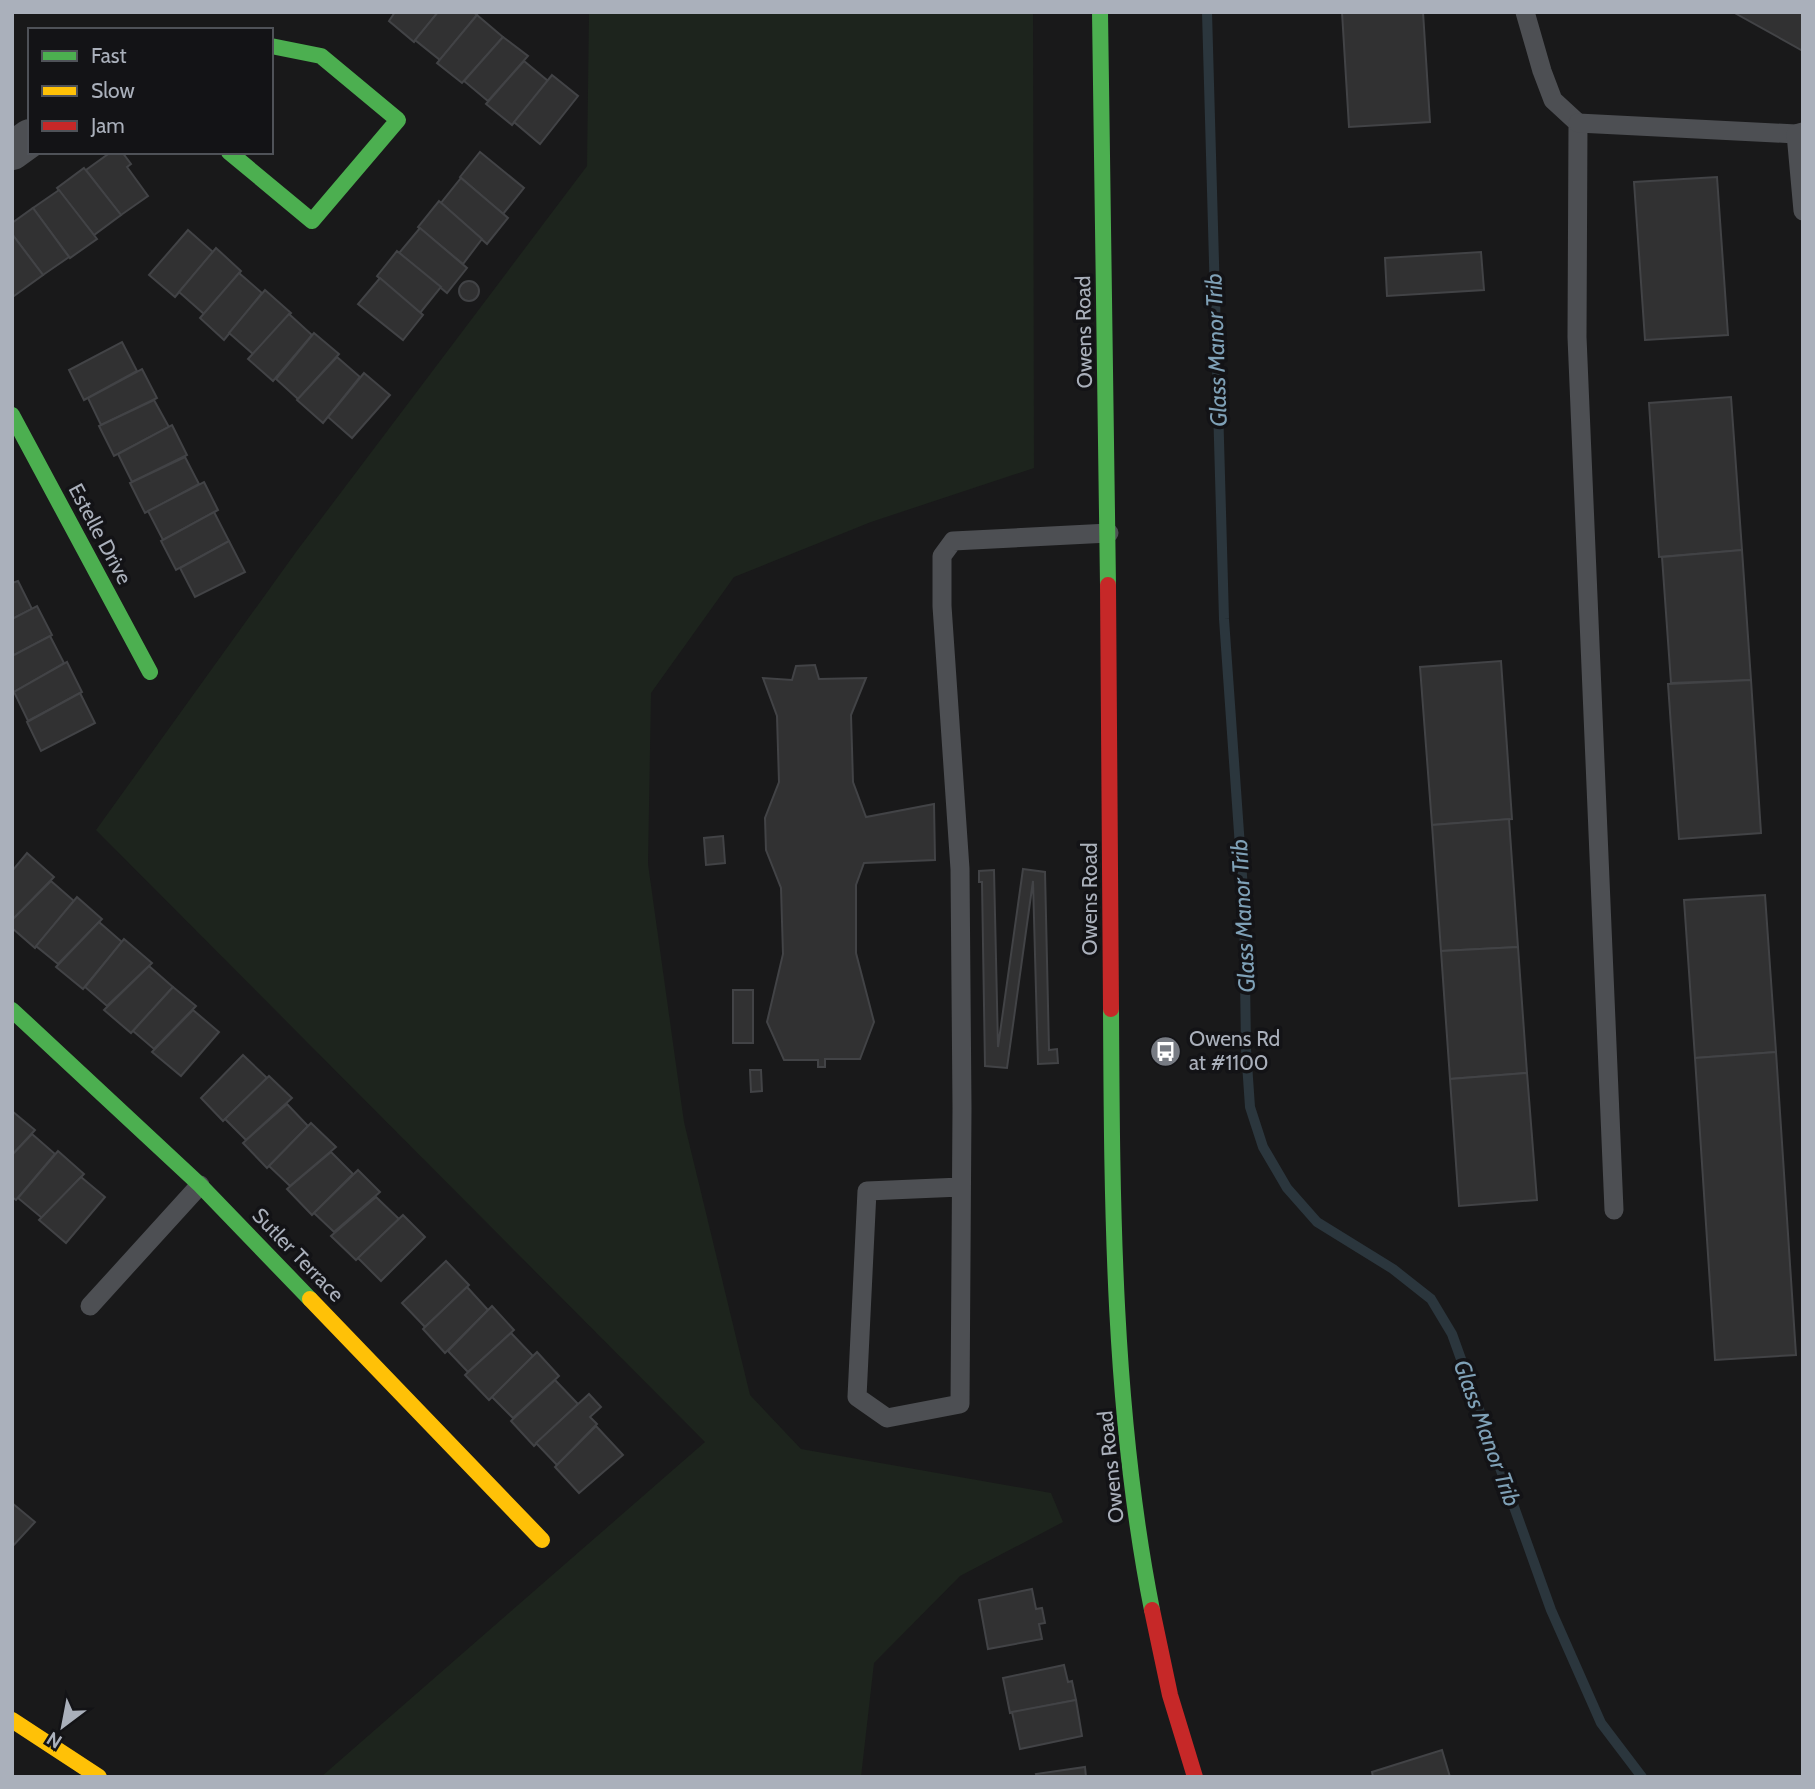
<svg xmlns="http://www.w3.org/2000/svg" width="1815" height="1789" font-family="Cabin,sans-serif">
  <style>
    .green { fill: #1d241d }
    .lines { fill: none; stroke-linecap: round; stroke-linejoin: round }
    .stream { stroke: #2b363d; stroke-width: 10 }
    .building { fill: #313132; stroke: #424346; stroke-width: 2 }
    .lane { stroke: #4d4f53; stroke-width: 19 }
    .street { stroke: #4d4f53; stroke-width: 38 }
    .fast { stroke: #4caf50; stroke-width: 16 }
    .slow { stroke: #ffc107; stroke-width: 16 }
    .jam { stroke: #c62828; stroke-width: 16 }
    .labels { text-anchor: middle; stroke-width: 7; stroke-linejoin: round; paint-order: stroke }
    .street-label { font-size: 21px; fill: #aab0bb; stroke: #131316 }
    .poi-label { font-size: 21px; fill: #aab0bb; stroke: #131316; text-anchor: start }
    .water-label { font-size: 23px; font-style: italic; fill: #7fa1b7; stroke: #131316 }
  </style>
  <rect width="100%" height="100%" fill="#19191a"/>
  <path class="green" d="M 589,12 L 1033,12 L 1034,468 L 871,522 L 734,577 L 651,693 L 648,864 L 684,1122 L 750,1395 L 801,1449 L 1051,1493 L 1063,1522 L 960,1576 L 874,1663 L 861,1777 L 321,1777 L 705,1442 L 96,830 L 296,552 L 587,166 Z"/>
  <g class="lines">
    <path class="stream" d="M 1207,12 L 1224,619 L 1244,904 L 1246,1049 L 1250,1107 L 1263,1147 L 1287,1188 L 1317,1222 L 1393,1269 L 1431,1299 L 1452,1334 L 1551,1610 L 1601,1723 L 1642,1777"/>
  </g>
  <g class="building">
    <path d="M 395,12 L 438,12 L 414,42 L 389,21 Z"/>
    <path d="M 438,12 L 473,12 L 477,15 L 440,60 L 415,40 Z"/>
    <path d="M 1342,12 L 1423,12 L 1430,122 L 1349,127 Z"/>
    <path d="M 1733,12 L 1803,12 L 1803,51 Z"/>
    <path d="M 477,15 L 503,37 L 462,83 L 437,63 Z"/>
    <path d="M 503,37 L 528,56 L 488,101 L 464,81 Z"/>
    <path d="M 524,61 L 548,81 L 512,125 L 486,104 Z"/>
    <path d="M 552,75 L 578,96 L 540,144 L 514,122 Z"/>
    <path d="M 111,152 L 122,152 L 131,164 L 127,167 L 148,196 L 121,215 L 86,170 Z"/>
    <path d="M 480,152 L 524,188 L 503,214 L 460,177 Z"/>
    <path d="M 84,168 L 121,215 L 94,235 L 57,188 Z"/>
    <path d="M 1717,177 L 1728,335 L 1645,340 L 1634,182 Z"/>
    <path d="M 461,178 L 508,218 L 487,244 L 441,203 Z"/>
    <path d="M 59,190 L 97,239 L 70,258 L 33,208 Z"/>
    <path d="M 439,201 L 482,239 L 463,264 L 418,227 Z"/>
    <path d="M 33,208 L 69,257 L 43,275 L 12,234 L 12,223 Z"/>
    <path d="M 420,228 L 467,268 L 447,293 L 399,253 Z"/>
    <path d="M 188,230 L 213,252 L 175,297 L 149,275 Z"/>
    <path d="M 12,234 L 43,275 L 14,296 L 12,294 Z"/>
    <path d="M 216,248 L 241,271 L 204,314 L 179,292 Z"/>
    <path d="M 397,251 L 441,287 L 420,313 L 377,276 Z"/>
    <path d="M 1481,252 L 1484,290 L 1387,296 L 1385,258 Z"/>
    <path d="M 239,273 L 262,293 L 224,340 L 200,318 Z"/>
    <path d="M 380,278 L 423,315 L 403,340 L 358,304 Z"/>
    <circle cx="469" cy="291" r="10"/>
    <path d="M 265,290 L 291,313 L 253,354 L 229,333 Z"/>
    <path d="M 289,314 L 312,335 L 273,381 L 248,359 Z"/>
    <path d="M 314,333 L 339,354 L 298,399 L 276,379 Z"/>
    <path d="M 122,342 L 137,371 L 84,400 L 69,370 Z"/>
    <path d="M 337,357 L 360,377 L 323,423 L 297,400 Z"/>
    <path d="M 142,369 L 157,398 L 101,425 L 88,398 Z"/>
    <path d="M 364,373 L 390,395 L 352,438 L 328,417 Z"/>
    <path d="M 1731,397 L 1742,550 L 1659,557 L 1649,403 Z"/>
    <path d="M 154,400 L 169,427 L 114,456 L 99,426 Z"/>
    <path d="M 172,425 L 187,455 L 132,482 L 118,454 Z"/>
    <path d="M 185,457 L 199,484 L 145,513 L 130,483 Z"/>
    <path d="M 204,482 L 218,510 L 163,540 L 148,511 Z"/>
    <path d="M 214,512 L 229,541 L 176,570 L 161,541 Z"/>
    <path d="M 229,541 L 245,572 L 195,597 L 180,568 Z"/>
    <path d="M 1742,550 L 1751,680 L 1671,683 L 1662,557 Z"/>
    <path d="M 18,581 L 32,609 L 12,619 L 12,583 Z"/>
    <path d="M 37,606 L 52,635 L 12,656 L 12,619 Z"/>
    <path d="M 50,636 L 64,663 L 12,693 L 12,656 Z"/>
    <path d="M 1501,661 L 1512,819 L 1432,825 L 1420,667 Z"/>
    <path d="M 67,662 L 82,692 L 28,721 L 14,692 Z"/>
    <path d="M 815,665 L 819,679 L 866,678 L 851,715 L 853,782 L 866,817 L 934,804 L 935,860 L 864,863 L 856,885 L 856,953 L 874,1022 L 860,1059 L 825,1059 L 825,1067 L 818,1067 L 818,1060 L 784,1060 L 767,1022 L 783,954 L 781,888 L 766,850 L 765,818 L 779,782 L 777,716 L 763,678 L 792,680 L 796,666 Z"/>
    <path d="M 1751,680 L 1761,833 L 1679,839 L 1668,684 Z"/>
    <path d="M 80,693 L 95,723 L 41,751 L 27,722 Z"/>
    <path d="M 1509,819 L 1518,947 L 1441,951 L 1432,825 Z"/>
    <path d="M 723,836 L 725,863 L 706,865 L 704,838 Z"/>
    <path d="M 27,853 L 54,877 L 12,920 L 12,871 Z"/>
    <path d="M 1023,869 L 1045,872 L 1049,1050 L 1057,1049 L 1058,1063 L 1038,1064 L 1033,881 L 1007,1068 L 985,1066 L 982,882 L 979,882 L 979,871 L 994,870 L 998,1047 Z"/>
    <path d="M 51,881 L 74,901 L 35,948 L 12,928 L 12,920 Z"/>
    <path d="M 1765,895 L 1776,1052 L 1695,1058 L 1684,900 Z"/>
    <path d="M 77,897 L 102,919 L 58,964 L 36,946 Z"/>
    <path d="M 99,922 L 122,942 L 83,989 L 56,967 Z"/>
    <path d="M 124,939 L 152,963 L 107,1006 L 85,987 Z"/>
    <path d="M 1518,947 L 1527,1073 L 1450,1079 L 1441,951 Z"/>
    <path d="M 149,966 L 173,987 L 131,1033 L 104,1010 Z"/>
    <path d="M 173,987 L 196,1006 L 154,1049 L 133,1031 Z"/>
    <rect x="733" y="990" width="20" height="53"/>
    <path d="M 193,1010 L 219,1032 L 181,1076 L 152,1052 Z"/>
    <path d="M 1776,1052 L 1796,1355 L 1715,1360 L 1695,1058 Z"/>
    <path d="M 243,1055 L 267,1078 L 223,1121 L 201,1098 Z"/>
    <path d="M 750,1070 L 761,1070 L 762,1091 L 751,1092 Z"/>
    <path d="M 1527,1073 L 1537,1200 L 1459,1206 L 1450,1079 Z"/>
    <path d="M 269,1076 L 292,1098 L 246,1140 L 225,1119 Z"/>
    <path d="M 287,1104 L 308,1126 L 267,1168 L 243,1143 Z"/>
    <path d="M 12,1111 L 35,1130 L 12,1155 Z"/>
    <path d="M 311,1123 L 336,1147 L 290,1186 L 269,1166 Z"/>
    <path d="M 32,1134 L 55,1154 L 16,1200 L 12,1197 L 12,1155 Z"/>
    <path d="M 58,1151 L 84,1174 L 42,1218 L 18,1198 Z"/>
    <path d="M 331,1152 L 353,1174 L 312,1215 L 287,1189 Z"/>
    <path d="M 358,1170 L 380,1192 L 334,1232 L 314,1213 Z"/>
    <path d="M 81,1177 L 105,1197 L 66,1243 L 39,1220 Z"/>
    <path d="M 376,1197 L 399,1219 L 356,1260 L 331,1236 Z"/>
    <path d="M 403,1215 L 425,1237 L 381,1281 L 358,1258 Z"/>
    <path d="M 446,1261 L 469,1285 L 425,1327 L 402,1303 Z"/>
    <path d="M 467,1287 L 488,1310 L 445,1353 L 423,1329 Z"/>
    <path d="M 492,1306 L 514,1330 L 468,1372 L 448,1351 Z"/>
    <path d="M 511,1333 L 533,1356 L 489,1400 L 465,1375 Z"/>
    <path d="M 537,1352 L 559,1376 L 513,1418 L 492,1397 Z"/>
    <path d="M 555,1380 L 578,1404 L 534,1446 L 511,1421 Z"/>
    <path d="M 589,1394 L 601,1407 L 590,1417 L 597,1424 L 557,1465 L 536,1443 Z"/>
    <path d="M 596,1426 L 623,1455 L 579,1493 L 555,1467 Z"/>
    <path d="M 12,1503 L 35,1522 L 12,1547 Z"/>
    <path d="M 1032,1589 L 1036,1609 L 1042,1608 L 1045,1623 L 1039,1624 L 1042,1639 L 988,1649 L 979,1600 Z"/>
    <path d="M 1064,1665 L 1068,1682 L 1072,1681 L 1076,1700 L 1010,1713 L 1003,1678 Z"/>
    <path d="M 1076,1700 L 1082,1736 L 1020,1749 L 1012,1712 Z"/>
    <path d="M 1442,1750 L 1450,1777 L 1373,1777 L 1372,1772 Z"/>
    <path d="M 1085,1767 L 1086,1777 L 1037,1777 L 1036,1774 Z"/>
  </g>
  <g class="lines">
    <g class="lane">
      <path d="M 1525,12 L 1542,71 L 1553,100 L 1578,123 L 1577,337 L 1614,1210"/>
      <path d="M 1578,123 L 1796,134 L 1803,132"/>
      <path d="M 1796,134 L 1803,211"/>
      <path d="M 961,1187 L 867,1191 L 857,1397 L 887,1418 L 960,1404 L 962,1108 L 960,869 L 942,606 L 942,556 L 953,541 L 1109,533"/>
      <path d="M 90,1306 L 200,1185"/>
    </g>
    <path class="street" d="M 12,151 L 30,138"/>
    <g class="fast">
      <path d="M 1100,12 L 1108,585"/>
      <path d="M 229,152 L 312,221 L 398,120 L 321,56 L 271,46"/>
      <path d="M 12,415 L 150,672"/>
      <path d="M 1111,1009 C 1112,1209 1113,1413 1152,1610"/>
      <path d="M 12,1010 L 200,1185 L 310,1299"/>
    </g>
    <g class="slow">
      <path d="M 310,1299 L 542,1540"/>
      <path d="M 12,1720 L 99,1777"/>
    </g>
    <g class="jam">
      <path d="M 1108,585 L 1111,1009"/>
      <path d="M 1152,1610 L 1170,1695 L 1195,1777"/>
    </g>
  </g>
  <defs>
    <symbol id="bus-disc" viewBox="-11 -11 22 22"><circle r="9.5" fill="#777b83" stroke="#131316"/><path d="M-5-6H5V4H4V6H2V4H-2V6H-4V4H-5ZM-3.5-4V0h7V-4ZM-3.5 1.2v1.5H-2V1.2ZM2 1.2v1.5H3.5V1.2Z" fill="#fff"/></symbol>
  </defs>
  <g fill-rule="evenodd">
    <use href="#bus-disc" x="1148" y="1034" width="35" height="35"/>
  </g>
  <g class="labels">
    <g class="street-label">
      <text transform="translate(1084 332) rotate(-91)" y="7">Owens Road</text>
      <text transform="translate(100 534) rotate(62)" y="7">Estelle Drive</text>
      <text transform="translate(1090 899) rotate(-90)" y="7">Owens Road</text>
      <text transform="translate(298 1255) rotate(46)" y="7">Sutler Terrace</text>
      <text transform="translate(1111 1467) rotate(-96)" y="7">Owens Road</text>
    </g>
    <g class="poi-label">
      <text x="1189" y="1046">Owens Rd<tspan x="1189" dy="24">at #1100</tspan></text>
    </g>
    <g class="water-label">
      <text transform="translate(1216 350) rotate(-92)" y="8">Glass Manor Trib</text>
      <text transform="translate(1243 916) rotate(-93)" y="8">Glass Manor Trib</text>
      <text transform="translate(1487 1433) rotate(70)" y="8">Glass Manor Trib</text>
    </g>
  </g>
  <rect width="1815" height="1789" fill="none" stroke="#aab0bb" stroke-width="28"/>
  <rect x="28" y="28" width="245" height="126" fill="#131316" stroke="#4f5258" stroke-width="2"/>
  <rect x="42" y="51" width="35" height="10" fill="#4caf50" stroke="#4f5258" stroke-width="2"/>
  <text x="91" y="63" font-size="21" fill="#aab0bb">Fast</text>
  <rect x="42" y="86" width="35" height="10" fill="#ffc107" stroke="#4f5258" stroke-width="2"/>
  <text x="91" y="98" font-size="21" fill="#aab0bb">Slow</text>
  <rect x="42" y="121" width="35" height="10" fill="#c62828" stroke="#4f5258" stroke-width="2"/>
  <text x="91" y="133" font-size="21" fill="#aab0bb">Jam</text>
  <g transform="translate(63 1726) rotate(212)" stroke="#131316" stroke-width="5" paint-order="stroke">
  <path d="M0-5L12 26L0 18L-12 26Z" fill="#aab0bb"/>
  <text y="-10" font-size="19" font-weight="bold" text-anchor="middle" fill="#aab0bb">N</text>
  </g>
</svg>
